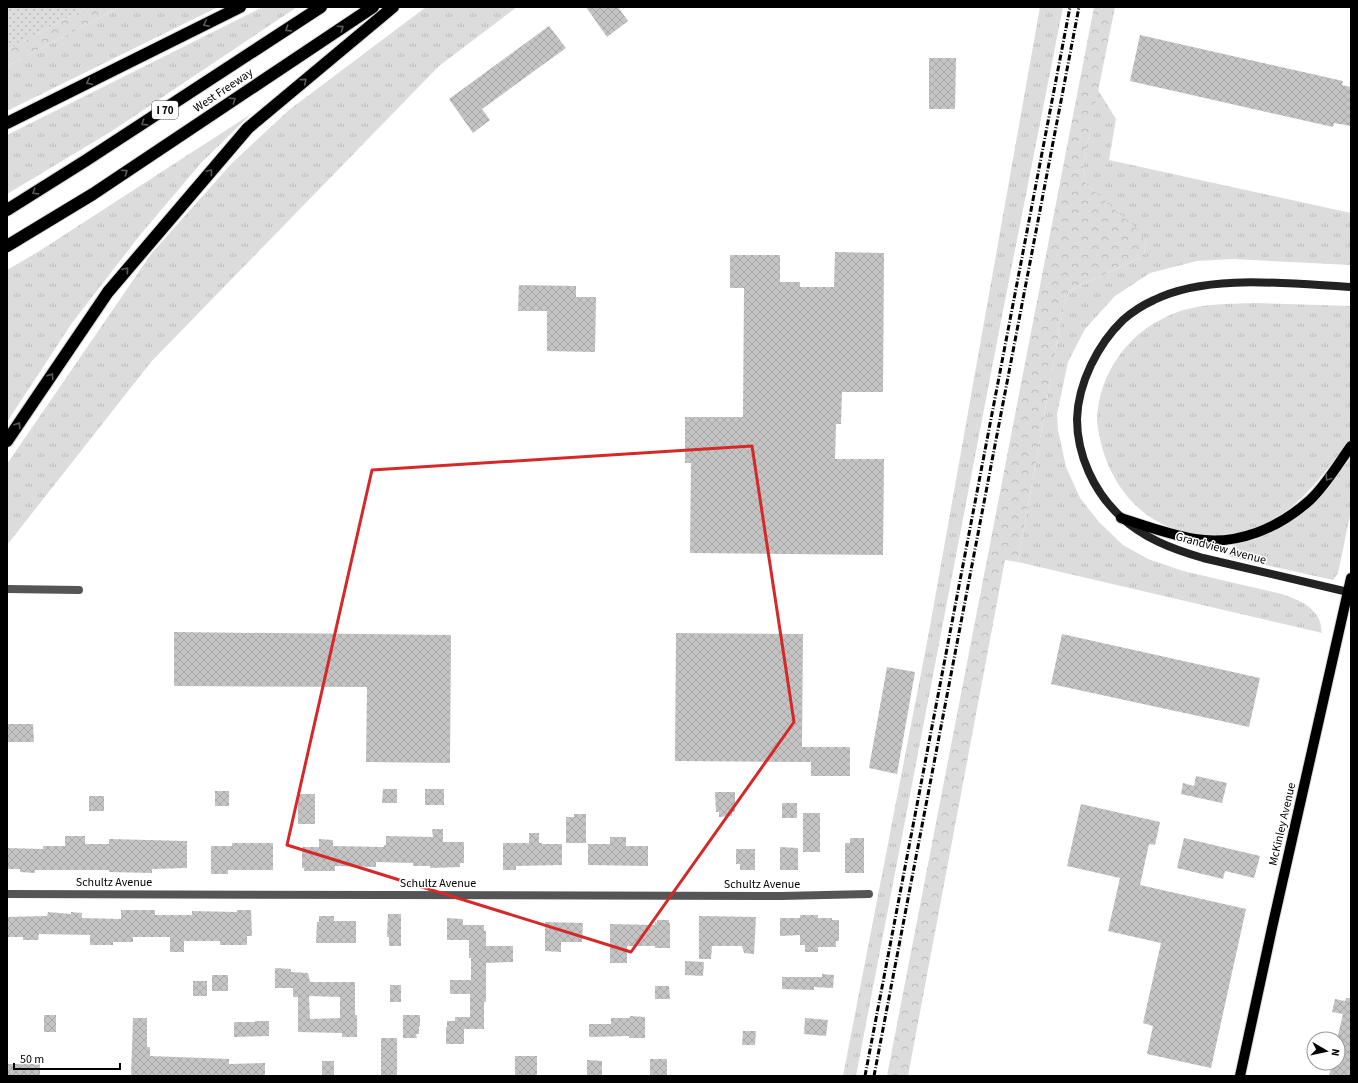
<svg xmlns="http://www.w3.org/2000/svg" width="1358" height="1083" font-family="'Source Sans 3',sans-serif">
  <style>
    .grass { fill: url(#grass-tufts) }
    .forest { fill: url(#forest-crowns) }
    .park { fill: url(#park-dots) }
    .building { fill: url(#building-cross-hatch); fill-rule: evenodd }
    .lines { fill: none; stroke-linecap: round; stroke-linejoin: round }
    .primary-casing { stroke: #dbdbdb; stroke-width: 12 }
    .motorway-casing { stroke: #dbdbdb; stroke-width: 14 }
    .minor { stroke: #555; stroke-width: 8 }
    .secondary { stroke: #222; stroke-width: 8 }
    .primary { stroke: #000; stroke-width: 10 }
    .motorway { stroke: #000; stroke-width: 12 }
    .rail { stroke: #000; stroke-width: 3; stroke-dasharray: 6 2 1 2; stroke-linecap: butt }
    .oneway { stroke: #595959 }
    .marked { fill: none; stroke: #d62828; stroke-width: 3; stroke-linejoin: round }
    .labels { text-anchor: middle; stroke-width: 3; stroke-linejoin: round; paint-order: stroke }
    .shield { fill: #fff; stroke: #4c4c4c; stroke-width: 1 }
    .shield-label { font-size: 11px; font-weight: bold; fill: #000 }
    .street-label { font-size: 12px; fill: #000; stroke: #fff }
  </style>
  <defs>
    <pattern id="grass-tufts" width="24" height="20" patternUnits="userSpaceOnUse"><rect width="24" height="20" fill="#dcdcdc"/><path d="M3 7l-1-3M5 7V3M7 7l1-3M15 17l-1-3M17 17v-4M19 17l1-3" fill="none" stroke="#bbb"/></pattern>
    <pattern id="forest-crowns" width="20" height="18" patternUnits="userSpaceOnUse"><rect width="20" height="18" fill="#dcdcdc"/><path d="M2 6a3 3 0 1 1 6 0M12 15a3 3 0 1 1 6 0" fill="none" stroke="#bbb"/></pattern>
    <pattern id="park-dots" width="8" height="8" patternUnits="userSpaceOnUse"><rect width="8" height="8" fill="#dcdcdc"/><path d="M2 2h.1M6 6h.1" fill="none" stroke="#bbb" stroke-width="1.8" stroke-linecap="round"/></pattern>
    <pattern id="building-cross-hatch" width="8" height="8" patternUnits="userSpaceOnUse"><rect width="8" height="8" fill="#c4c4c4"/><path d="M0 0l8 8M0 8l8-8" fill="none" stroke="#a7a7a7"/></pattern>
  </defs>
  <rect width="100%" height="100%" fill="#fff"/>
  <g class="grass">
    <path d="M 120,7 L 218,7 L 7,111 L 7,66 Z"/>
    <path d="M 263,7 L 297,7 L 112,131 L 7,194 L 7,135 Z"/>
    <path d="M 426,7 L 517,7 L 439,66 L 151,362 L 7,545 L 7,464 L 151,254 L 232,163 L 289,110 Z"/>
    <path d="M 1040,7 L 1063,7 L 1001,321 L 856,1076 L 843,1076 L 929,632 Z"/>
    <path d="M 1098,90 L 1116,119 L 1109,160 L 1351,213 L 1351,265 L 1233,259 L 1197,261 L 1150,273 L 1115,296 L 1085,329 L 1068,362 L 1057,414 L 1058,430 L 1066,467 L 1080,498 L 1099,522 L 1123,545 L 1148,559 L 1183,571 L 1282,594 C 1296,599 1310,604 1318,617 C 1321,622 1321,628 1322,633 L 1018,562 L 1064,305 L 1069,291 L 1144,256 L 1146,242 L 1136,229 L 1086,184 L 1083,166 Z"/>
    <path d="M 251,114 L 201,163 L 140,235 L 72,323 L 7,422 L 7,270 L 41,250 Z"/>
    <path d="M 1256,303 L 1351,306 C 1351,338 1351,371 1351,403 C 1351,411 1353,431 1351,439 C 1350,444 1344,449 1340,453 C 1327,470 1314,486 1298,501 C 1278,520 1252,532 1225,534 C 1204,536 1181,533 1162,524 C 1127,507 1105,470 1099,433 C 1098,429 1097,424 1097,419 C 1099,374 1127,334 1168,316 C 1195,303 1227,304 1256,303 Z"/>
    <path d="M 1351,457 L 1351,511 L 1338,573 L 1333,580 L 1230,557 L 1234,545 L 1257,539 L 1282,527 L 1308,508 L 1326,491 Z"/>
  </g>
  <g class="forest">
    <path d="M 87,7 L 120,7 L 7,66 L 7,50 Z"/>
    <path d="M 1094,7 L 1115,7 L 1083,166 L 1086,184 L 1136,228 L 1146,242 L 1144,256 L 1069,291 L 1064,305 L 1018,562 L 1005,560 L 908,1076 L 887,1076 Z"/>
  </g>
  <path class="park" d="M 7,7 L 87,7 L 7,50 Z"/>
  <g class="building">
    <path d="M 586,7 L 618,7 L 628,21 L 607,37 Z"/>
    <path d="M 549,26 L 566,48 L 482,109 L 490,120 L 473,133 L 449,99 Z"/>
    <path d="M 1140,35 L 1343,81 L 1342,85 L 1351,87 L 1351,126 L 1334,123 L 1333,127 L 1130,81 Z"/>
    <path d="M 929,58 L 956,58 L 955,109 L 929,109 Z"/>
    <path d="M 835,252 L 884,253 L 883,392 L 842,392 L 841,424 L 836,424 L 835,459 L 884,459 L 883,555 L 690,553 L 691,463 L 685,463 L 685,417 L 743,417 L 744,288 L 730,288 L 730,255 L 780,255 L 780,282 L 800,282 L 800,287 L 834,287 Z"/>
    <path d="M 519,285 L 576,286 L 576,297 L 596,297 L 595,352 L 547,351 L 547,311 L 518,311 Z"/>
    <path d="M 174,632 L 451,635 L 450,763 L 366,762 L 367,687 L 174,686 Z"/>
    <path d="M 676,633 L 803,634 L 802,747 L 850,747 L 850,776 L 811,776 L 811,762 L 675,761 Z"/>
    <path d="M 1062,634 L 1260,678 L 1249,727 L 1051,684 Z"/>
    <path d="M 887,667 L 915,672 L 897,774 L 869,768 Z"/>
    <path d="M 7,724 L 33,724 L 34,742 L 7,742 Z"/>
    <path d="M 1196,776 L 1227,783 L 1222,803 L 1181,794 L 1183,783 L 1194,786 Z"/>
    <path d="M 383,789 L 397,789 L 397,803 L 382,803 Z"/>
    <rect x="425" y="789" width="19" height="16"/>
    <rect x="215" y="791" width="14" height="15"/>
    <path d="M 715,792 L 735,792 L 735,812 L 732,812 L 732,816 L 719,817 L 719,812 L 716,812 Z"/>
    <rect x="298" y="794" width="17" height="30"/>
    <rect x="89" y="796" width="15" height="15"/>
    <rect x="782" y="803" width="15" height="15"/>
    <path d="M 1081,804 L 1160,822 L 1155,845 L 1149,844 L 1140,885 L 1246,909 L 1211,1068 L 1147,1054 L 1153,1026 L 1143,1023 L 1161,943 L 1108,931 L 1120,878 L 1067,866 Z"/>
    <rect x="803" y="813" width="17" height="39"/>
    <path d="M 574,814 L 586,814 L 586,843 L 566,843 L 566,817 L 574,817 Z"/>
    <path d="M 432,829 L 443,829 L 443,842 L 464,842 L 464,863 L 460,863 L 460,867 L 430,868 L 430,866 L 413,866 L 413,863 L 376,862 L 376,867 L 335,866 L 335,871 L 304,871 L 304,868 L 302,868 L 302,847 L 319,847 L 319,839 L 333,840 L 333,846 L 384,847 L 384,845 L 386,845 L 386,836 L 433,837 Z"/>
    <path d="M 529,833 L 539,833 L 539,843 L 542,843 L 542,844 L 562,844 L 562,865 L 516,866 L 516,870 L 503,870 L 503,843 L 529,843 Z"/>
    <path d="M 65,836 L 85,836 L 85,844 L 109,844 L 109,839 L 187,841 L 187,868 L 152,869 L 152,873 L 109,872 L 109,870 L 35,870 L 35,873 L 20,872 L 20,869 L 7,869 L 7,848 L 43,849 L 43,846 L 65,846 Z"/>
    <path d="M 610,837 L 626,837 L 626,846 L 648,846 L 648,866 L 588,865 L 588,844 L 610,844 Z"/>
    <path d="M 850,838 L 864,838 L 864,873 L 845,873 L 845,843 L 850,843 Z"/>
    <path d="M 1184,838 L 1260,856 L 1254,878 L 1225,871 L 1223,879 L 1177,868 Z"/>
    <path d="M 232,843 L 273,843 L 273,870 L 228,870 L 228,874 L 211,874 L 211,846 L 232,846 Z"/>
    <path d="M 780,847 L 798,848 L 798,870 L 780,870 Z"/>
    <path d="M 736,849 L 755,849 L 755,870 L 740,870 L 740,864 L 736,864 Z"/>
    <path d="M 121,910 L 155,910 L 155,915 L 192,915 L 192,911 L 237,912 L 237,910 L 251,910 L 252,936 L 247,936 L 247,945 L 220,945 L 220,941 L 184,941 L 184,952 L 170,952 L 170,937 L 133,937 L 133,942 L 113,942 L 113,945 L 90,945 L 90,935 L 39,934 L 38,940 L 23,940 L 23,937 L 7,937 L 7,917 L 47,916 L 48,912 L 71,914 L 71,912 L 82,913 L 82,918 L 121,919 Z"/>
    <path d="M 388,914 L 401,914 L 401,946 L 389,946 L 389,937 L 387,937 Z"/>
    <path d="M 800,915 L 818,915 L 818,918 L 832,918 L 832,920 L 839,920 L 839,941 L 836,941 L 836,947 L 818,947 L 818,952 L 805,952 L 805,945 L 800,945 L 800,935 L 780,936 L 780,918 L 800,918 Z"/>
    <path d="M 319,916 L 334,916 L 334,921 L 356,921 L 356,943 L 316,943 L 317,922 L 319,922 Z"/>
    <path d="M 699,916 L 756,917 L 754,954 L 744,953 L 742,946 L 712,946 L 711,959 L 699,959 Z"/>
    <path d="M 447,918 L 463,919 L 463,925 L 484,925 L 484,931 L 486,931 L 486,946 L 513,946 L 513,962 L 486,963 L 486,1002 L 484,1002 L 484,1029 L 464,1029 L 464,1044 L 446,1044 L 446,1027 L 447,1027 L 447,1021 L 455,1021 L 455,1017 L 470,1017 L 470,994 L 450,994 L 450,980 L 471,980 L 471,958 L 469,958 L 469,940 L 447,940 Z"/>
    <path d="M 657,920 L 669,920 L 669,923 L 670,923 L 670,948 L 655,948 L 655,946 L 627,946 L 627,963 L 610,963 L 610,924 L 655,925 L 655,922 L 657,923 Z"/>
    <path d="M 545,922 L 583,923 L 582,942 L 561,942 L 561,952 L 545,951 Z"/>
    <path d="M 685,961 L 704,962 L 703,976 L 685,975 Z"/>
    <path d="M 275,968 L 291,969 L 291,972 L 308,973 L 310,982 L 355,982 L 355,1015 L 357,1015 L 357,1037 L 342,1037 L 342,1033 L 298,1032 L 298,997 L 293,997 L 293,988 L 275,988 ZM 309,996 L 340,997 L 340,1018 L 310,1019 Z"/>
    <path d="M 822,974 L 834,975 L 833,988 L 814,987 L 814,990 L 782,989 L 782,977 L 822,977 Z"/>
    <rect x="212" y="975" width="16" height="16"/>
    <rect x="193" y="981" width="14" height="15"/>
    <rect x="390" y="985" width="11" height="17"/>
    <path d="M 655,986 L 669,986 L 670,999 L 655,999 Z"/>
    <path d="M 1346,998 L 1351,998 L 1351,1076 L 1329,1076 L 1332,1063 L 1338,1063 L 1338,1035 L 1343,1014 L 1332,1012 L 1335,999 L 1345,1001 Z"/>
    <rect x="44" y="1015" width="12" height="17"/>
    <path d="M 403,1015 L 420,1015 L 420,1026 L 419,1026 L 419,1034 L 416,1034 L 417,1038 L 403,1038 Z"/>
    <path d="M 630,1016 L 645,1017 L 645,1038 L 629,1038 L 629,1036 L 589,1037 L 589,1024 L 611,1024 L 611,1018 L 630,1018 Z"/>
    <path d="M 133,1018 L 147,1018 L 147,1047 L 150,1047 L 150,1056 L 229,1059 L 229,1064 L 265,1063 L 265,1076 L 131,1076 Z"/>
    <path d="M 805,1018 L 828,1020 L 826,1036 L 804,1034 Z"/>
    <path d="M 255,1021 L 269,1021 L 269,1036 L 234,1037 L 234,1022 L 255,1022 Z"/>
    <path d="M 743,1031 L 756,1031 L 755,1045 L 742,1045 Z"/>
    <rect x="381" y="1038" width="16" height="38"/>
    <rect x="515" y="1056" width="22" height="20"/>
    <rect x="650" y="1059" width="17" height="17"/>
    <path d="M 587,1060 L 602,1061 L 602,1076 L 587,1076 Z"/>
    <rect x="322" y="1061" width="12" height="15"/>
    <rect x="7" y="1064" width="33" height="12"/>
  </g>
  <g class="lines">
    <defs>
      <g id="primary">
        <path d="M 1121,518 C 1145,526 1170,535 1195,539 C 1237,546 1279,528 1310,500 C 1326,485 1338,464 1351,446"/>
        <path d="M 1240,1076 L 1272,928 L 1351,578"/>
      </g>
      <g id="motorway">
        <path d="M 7,123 L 240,7"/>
        <path d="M 7,210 L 85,161 L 321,7"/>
        <path d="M 7,246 L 93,194 L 373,7"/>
        <path d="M 7,441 L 108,292 L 248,128 L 393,7"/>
      </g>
    </defs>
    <use href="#primary" class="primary-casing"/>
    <use href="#motorway" class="motorway-casing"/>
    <g class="minor">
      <path d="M 7,589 L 79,590"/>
      <path d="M 7,894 L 781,896 L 869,894"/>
    </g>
    <path class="secondary" d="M 1348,592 L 1203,558 C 1172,549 1143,538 1120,516 C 1094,492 1077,455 1077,419 C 1078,383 1098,344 1123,320 C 1132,312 1143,305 1154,300 C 1207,273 1292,284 1351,287"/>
    <use href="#primary" class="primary"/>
    <use href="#motorway" class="motorway"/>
    <g class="rail">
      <path d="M 865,1076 L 1070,7"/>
      <path d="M 874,1076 L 1079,7"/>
    </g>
  </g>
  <defs><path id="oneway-chevron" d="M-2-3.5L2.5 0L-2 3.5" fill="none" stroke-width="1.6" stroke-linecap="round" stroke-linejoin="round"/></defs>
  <g class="oneway">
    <use href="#oneway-chevron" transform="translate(206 24) rotate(154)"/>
    <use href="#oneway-chevron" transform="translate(341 28) rotate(-34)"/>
    <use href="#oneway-chevron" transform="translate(288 29) rotate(147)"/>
    <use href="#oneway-chevron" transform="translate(304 81) rotate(-40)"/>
    <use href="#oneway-chevron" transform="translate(89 82) rotate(154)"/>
    <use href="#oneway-chevron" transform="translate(233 100) rotate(-34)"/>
    <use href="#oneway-chevron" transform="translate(144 123) rotate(147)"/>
    <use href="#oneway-chevron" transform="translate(125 172) rotate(-34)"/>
    <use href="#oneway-chevron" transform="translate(210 172) rotate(-50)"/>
    <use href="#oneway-chevron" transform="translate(35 192) rotate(148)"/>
    <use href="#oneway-chevron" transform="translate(126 270) rotate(-50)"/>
    <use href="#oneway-chevron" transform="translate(51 376) rotate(-56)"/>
    <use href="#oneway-chevron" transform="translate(18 425) rotate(-56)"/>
    <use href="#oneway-chevron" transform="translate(1328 478) rotate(127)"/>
  </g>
  <path class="marked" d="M 752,446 L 794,722 L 631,952 L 287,845 L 372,470 Z"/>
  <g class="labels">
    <rect class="shield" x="152" y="101" width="26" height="18" rx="3"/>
    <g class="shield-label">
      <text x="165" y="114">I 70</text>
    </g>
    <g class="street-label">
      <text transform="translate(223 90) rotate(-34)" y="4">West Freeway</text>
      <text transform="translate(1221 548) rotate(15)" y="4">Grandview Avenue</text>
      <text transform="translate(1282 824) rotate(-77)" y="4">McKinley Avenue</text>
      <text x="114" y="886">Schultz Avenue</text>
      <text x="438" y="887">Schultz Avenue</text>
      <text x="762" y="888">Schultz Avenue</text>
    </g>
  </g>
  <rect width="1358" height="1083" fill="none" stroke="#000000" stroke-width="16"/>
  <g transform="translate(1326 1051) rotate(99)"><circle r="19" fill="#ffffff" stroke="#999999"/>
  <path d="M0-3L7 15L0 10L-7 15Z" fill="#000000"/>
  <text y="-6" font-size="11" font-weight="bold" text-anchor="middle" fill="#000000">N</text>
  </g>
  <path d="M14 1063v6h106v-6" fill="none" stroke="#000000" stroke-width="2"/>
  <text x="20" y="1063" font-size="12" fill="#000000" stroke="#ffffff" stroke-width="3" paint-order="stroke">50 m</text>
</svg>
